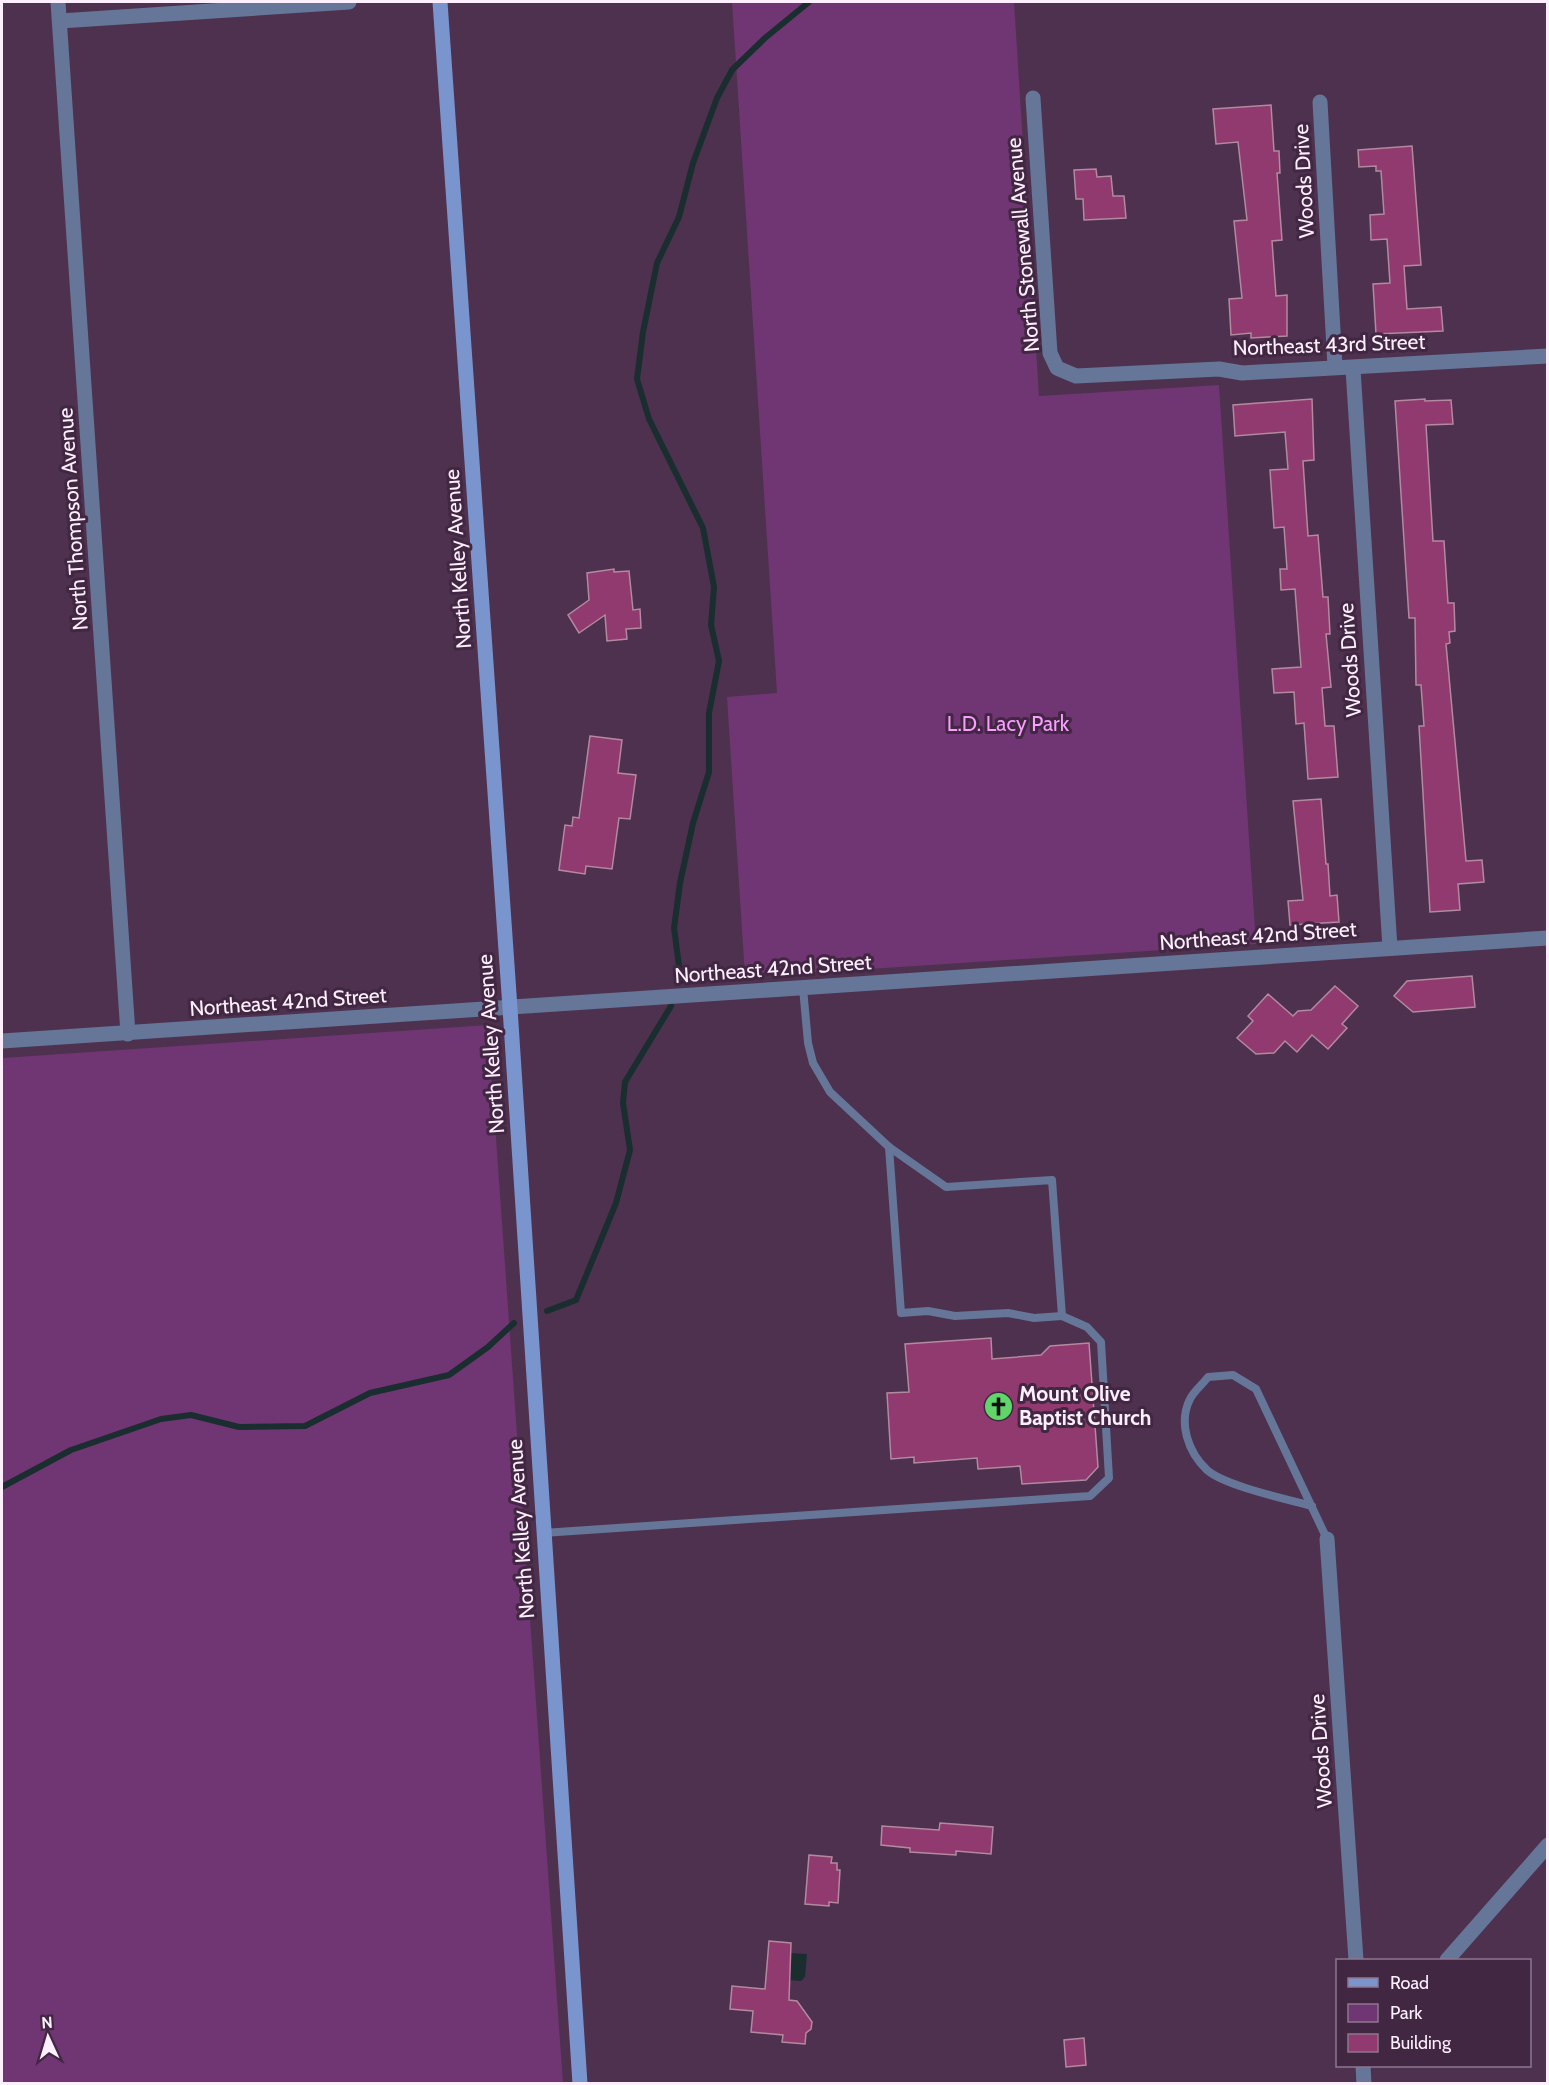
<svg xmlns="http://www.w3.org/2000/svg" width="1549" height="2085" font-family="Cabin,sans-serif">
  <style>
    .green { fill: #703573 }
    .water { fill: #1a2e30 }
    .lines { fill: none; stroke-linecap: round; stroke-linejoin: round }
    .stream { stroke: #1a2e30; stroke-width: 6 }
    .building { fill: #903a6f; stroke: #b389a0; stroke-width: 1.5 }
    .lane { stroke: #657699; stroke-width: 8 }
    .street { stroke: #657699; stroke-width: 15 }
    .secondary { stroke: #7a94cd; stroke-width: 15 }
    .labels { text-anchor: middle; stroke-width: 6; stroke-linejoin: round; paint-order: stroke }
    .street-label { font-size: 21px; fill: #fdeffe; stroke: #422743 }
    .park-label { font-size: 21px; fill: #f99efe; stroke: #422743 }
    .poi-label { font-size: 21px; font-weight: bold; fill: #fdeffe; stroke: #422743; text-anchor: start }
  </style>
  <rect width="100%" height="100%" fill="#4d314e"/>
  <g class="green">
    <path d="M 732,2 L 1014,2 L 1039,396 L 1219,385 L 1256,944 L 745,977 L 727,697 L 777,693 Z"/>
    <path d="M 488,1025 L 563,2083 L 2,2083 L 2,1058 Z"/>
  </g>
  <path class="water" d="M 791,1953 L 807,1954 L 805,1977 L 801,1981 L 788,1980 Z"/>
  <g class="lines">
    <g class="stream">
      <path d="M 681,981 L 674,928 L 680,883 L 693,823 L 709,772 L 709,713 L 719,661 L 711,625 L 714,587 L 703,528 L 649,419 L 637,379 L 643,332 L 657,263 L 679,217 L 693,163 L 717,98 L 732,70 L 765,38 L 809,2"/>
      <path d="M 547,1311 L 576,1300 L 616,1203 L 630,1150 L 623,1103 L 625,1082 L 671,1006"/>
      <path d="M 2,1487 L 71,1450 L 161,1419 L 191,1415 L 239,1427 L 305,1426 L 370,1393 L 449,1375 L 488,1347 L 514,1323"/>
    </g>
  </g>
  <g class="building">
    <path d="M 1271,105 L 1274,151 L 1279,151 L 1280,173 L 1277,173 L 1282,240 L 1272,241 L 1276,296 L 1287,295 L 1287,336 L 1251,338 L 1251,333 L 1231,335 L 1229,299 L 1242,298 L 1234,221 L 1247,220 L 1238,142 L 1216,144 L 1213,109 Z"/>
    <path d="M 1412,146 L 1421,265 L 1404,266 L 1407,309 L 1441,307 L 1443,331 L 1376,334 L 1373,284 L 1390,283 L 1387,239 L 1371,240 L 1370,215 L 1384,214 L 1381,171 L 1376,171 L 1376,166 L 1359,167 L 1358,150 Z"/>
    <path d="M 1096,169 L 1097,177 L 1111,176 L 1113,196 L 1124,196 L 1126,218 L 1084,220 L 1083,199 L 1076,199 L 1074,170 Z"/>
    <path d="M 1312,399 L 1314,460 L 1303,461 L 1308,536 L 1318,535 L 1323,597 L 1328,597 L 1330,634 L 1326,634 L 1331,687 L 1322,688 L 1325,726 L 1334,726 L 1338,777 L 1308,779 L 1304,723 L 1296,724 L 1294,692 L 1274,693 L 1272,669 L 1301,667 L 1295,589 L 1281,590 L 1280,569 L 1287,569 L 1284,527 L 1274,528 L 1270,470 L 1288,469 L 1285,432 L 1235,436 L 1233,405 Z"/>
    <path d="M 1425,399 L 1425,401 L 1451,400 L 1453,424 L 1426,425 L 1433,541 L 1444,541 L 1448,603 L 1454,603 L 1455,631 L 1449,632 L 1450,643 L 1446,644 L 1466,861 L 1482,860 L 1484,882 L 1458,884 L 1460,910 L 1430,912 L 1419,726 L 1424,726 L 1421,685 L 1416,685 L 1415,618 L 1409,618 L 1395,401 Z"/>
    <path d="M 614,569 L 614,572 L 629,571 L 633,610 L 640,609 L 641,628 L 626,629 L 627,639 L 607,641 L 605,615 L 579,633 L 568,615 L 589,600 L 587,573 Z"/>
    <path d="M 590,736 L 622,740 L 618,773 L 636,775 L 630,819 L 619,818 L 612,869 L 586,866 L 585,874 L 559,870 L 565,825 L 572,826 L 573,817 L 579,818 Z"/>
    <path d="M 1321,799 L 1326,864 L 1328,864 L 1330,896 L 1337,895 L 1339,922 L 1290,925 L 1288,901 L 1303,900 L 1293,801 Z"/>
    <path d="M 1472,976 L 1475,1007 L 1413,1012 L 1394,996 L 1407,981 Z"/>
    <path d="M 1335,986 L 1358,1006 L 1342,1024 L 1347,1028 L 1328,1049 L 1312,1035 L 1297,1052 L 1285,1041 L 1274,1053 L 1256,1054 L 1237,1038 L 1253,1021 L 1248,1016 L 1268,994 L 1293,1016 L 1298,1011 L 1311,1010 Z"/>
    <path d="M 991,1338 L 992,1359 L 1041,1355 L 1050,1346 L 1089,1343 L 1098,1467 L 1086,1480 L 1022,1484 L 1020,1466 L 978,1469 L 977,1458 L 914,1463 L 914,1457 L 891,1459 L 887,1393 L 909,1392 L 905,1344 Z"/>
    <path d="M 940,1823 L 993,1827 L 991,1854 L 956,1851 L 956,1855 L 910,1852 L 910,1848 L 881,1845 L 882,1826 L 939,1830 Z"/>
    <path d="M 809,1855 L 832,1857 L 831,1863 L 837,1863 L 837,1870 L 840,1870 L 838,1903 L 829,1902 L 829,1906 L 805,1904 Z"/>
    <path d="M 769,1941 L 791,1943 L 789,2000 L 797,2001 L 812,2022 L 811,2029 L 806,2033 L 805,2044 L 782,2042 L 783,2035 L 751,2032 L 753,2011 L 730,2009 L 732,1986 L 765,1989 Z"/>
    <path d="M 1084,2038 L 1086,2065 L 1066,2067 L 1064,2040 Z"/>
  </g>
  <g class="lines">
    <g class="lane">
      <path d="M 889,1147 L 901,1313 L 928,1311 L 955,1316 L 1008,1313 L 1034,1318 L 1062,1316"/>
      <path d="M 1312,1506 C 1287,1499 1225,1486 1207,1470 C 1188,1452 1178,1423 1190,1399 C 1194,1391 1203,1384 1208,1377 L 1233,1375 L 1256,1389 L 1327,1539"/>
      <path d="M 543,1533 L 1090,1496 L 1109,1478 L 1101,1342 L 1087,1327 L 1062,1316 L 1052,1180 L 946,1187 L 889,1147 L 830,1092 L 813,1063 L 808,1043 L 803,988"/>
    </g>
    <g class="street">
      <path d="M 58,2 L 128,1034"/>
      <path d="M 60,21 L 349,2"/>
      <path d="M 1033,98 L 1050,353 L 1057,368 L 1076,376 L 1219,369 L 1242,373 L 1548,356"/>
      <path d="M 1320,102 L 1335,366"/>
      <path d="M 1353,369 L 1390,948"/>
      <path d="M 2,1041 L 1548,938"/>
      <path d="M 1327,1539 L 1356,1960"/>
      <path d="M 1447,1960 L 1548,1845"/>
      <path d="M 1363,2066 L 1364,2084"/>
    </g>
    <path class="secondary" d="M 440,2 L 510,1008 L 580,2084"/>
  </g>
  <defs>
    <symbol id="church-disc" viewBox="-11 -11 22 22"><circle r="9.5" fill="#61d56a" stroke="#422743"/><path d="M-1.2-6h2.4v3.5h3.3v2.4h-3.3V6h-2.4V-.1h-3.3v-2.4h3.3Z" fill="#111"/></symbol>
  </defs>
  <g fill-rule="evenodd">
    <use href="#church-disc" x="982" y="1390" width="33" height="33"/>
  </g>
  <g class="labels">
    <g class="street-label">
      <text transform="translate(1304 181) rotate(-93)" y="7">Woods Drive</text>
      <text transform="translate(1023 245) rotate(-95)" y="7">North Stonewall Avenue</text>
      <text transform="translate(1329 345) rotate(-2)" y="7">Northeast 43rd Street</text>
      <text transform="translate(73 519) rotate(-94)" y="7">North Thompson Avenue</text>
      <text transform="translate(458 559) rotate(-94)" y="7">North Kelley Avenue</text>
      <text transform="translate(1350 660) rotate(-94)" y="7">Woods Drive</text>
      <text transform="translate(1258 936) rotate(-4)" y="7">Northeast 42nd Street</text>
      <text transform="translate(773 969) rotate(-4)" y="7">Northeast 42nd Street</text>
      <text transform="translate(288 1002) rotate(-4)" y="7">Northeast 42nd Street</text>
      <text transform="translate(491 1044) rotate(-94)" y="7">North Kelley Avenue</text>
      <text transform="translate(521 1529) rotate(-94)" y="7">North Kelley Avenue</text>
      <text transform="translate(1321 1751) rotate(-94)" y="7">Woods Drive</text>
    </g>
    <g class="park-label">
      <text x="1008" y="731">L.D. Lacy Park</text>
    </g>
    <g class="poi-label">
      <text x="1019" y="1401">Mount Olive<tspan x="1019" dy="24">Baptist Church</tspan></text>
    </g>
  </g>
  <rect width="1549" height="2085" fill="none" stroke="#fdeffe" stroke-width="6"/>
  <rect x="1336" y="1959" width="195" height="108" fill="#422743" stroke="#8d778e" stroke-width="1.5"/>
  <rect x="1348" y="1978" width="30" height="9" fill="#7a94cd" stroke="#8d778e" stroke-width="1.5"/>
  <text x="1390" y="1989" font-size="18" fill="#fdeffe">Road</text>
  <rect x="1348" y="2004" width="30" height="18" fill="#703573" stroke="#8d778e" stroke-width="1.5"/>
  <text x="1390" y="2019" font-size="18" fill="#fdeffe">Park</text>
  <rect x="1348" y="2034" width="30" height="18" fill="#903a6f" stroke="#8d778e" stroke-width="1.5"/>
  <text x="1390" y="2049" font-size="18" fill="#fdeffe">Building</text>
  <g transform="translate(48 2037) rotate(356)" stroke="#422743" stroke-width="4.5" paint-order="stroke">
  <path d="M0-4.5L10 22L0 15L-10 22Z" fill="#fdeffe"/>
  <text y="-9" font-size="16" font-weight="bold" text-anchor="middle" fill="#fdeffe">N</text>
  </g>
</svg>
